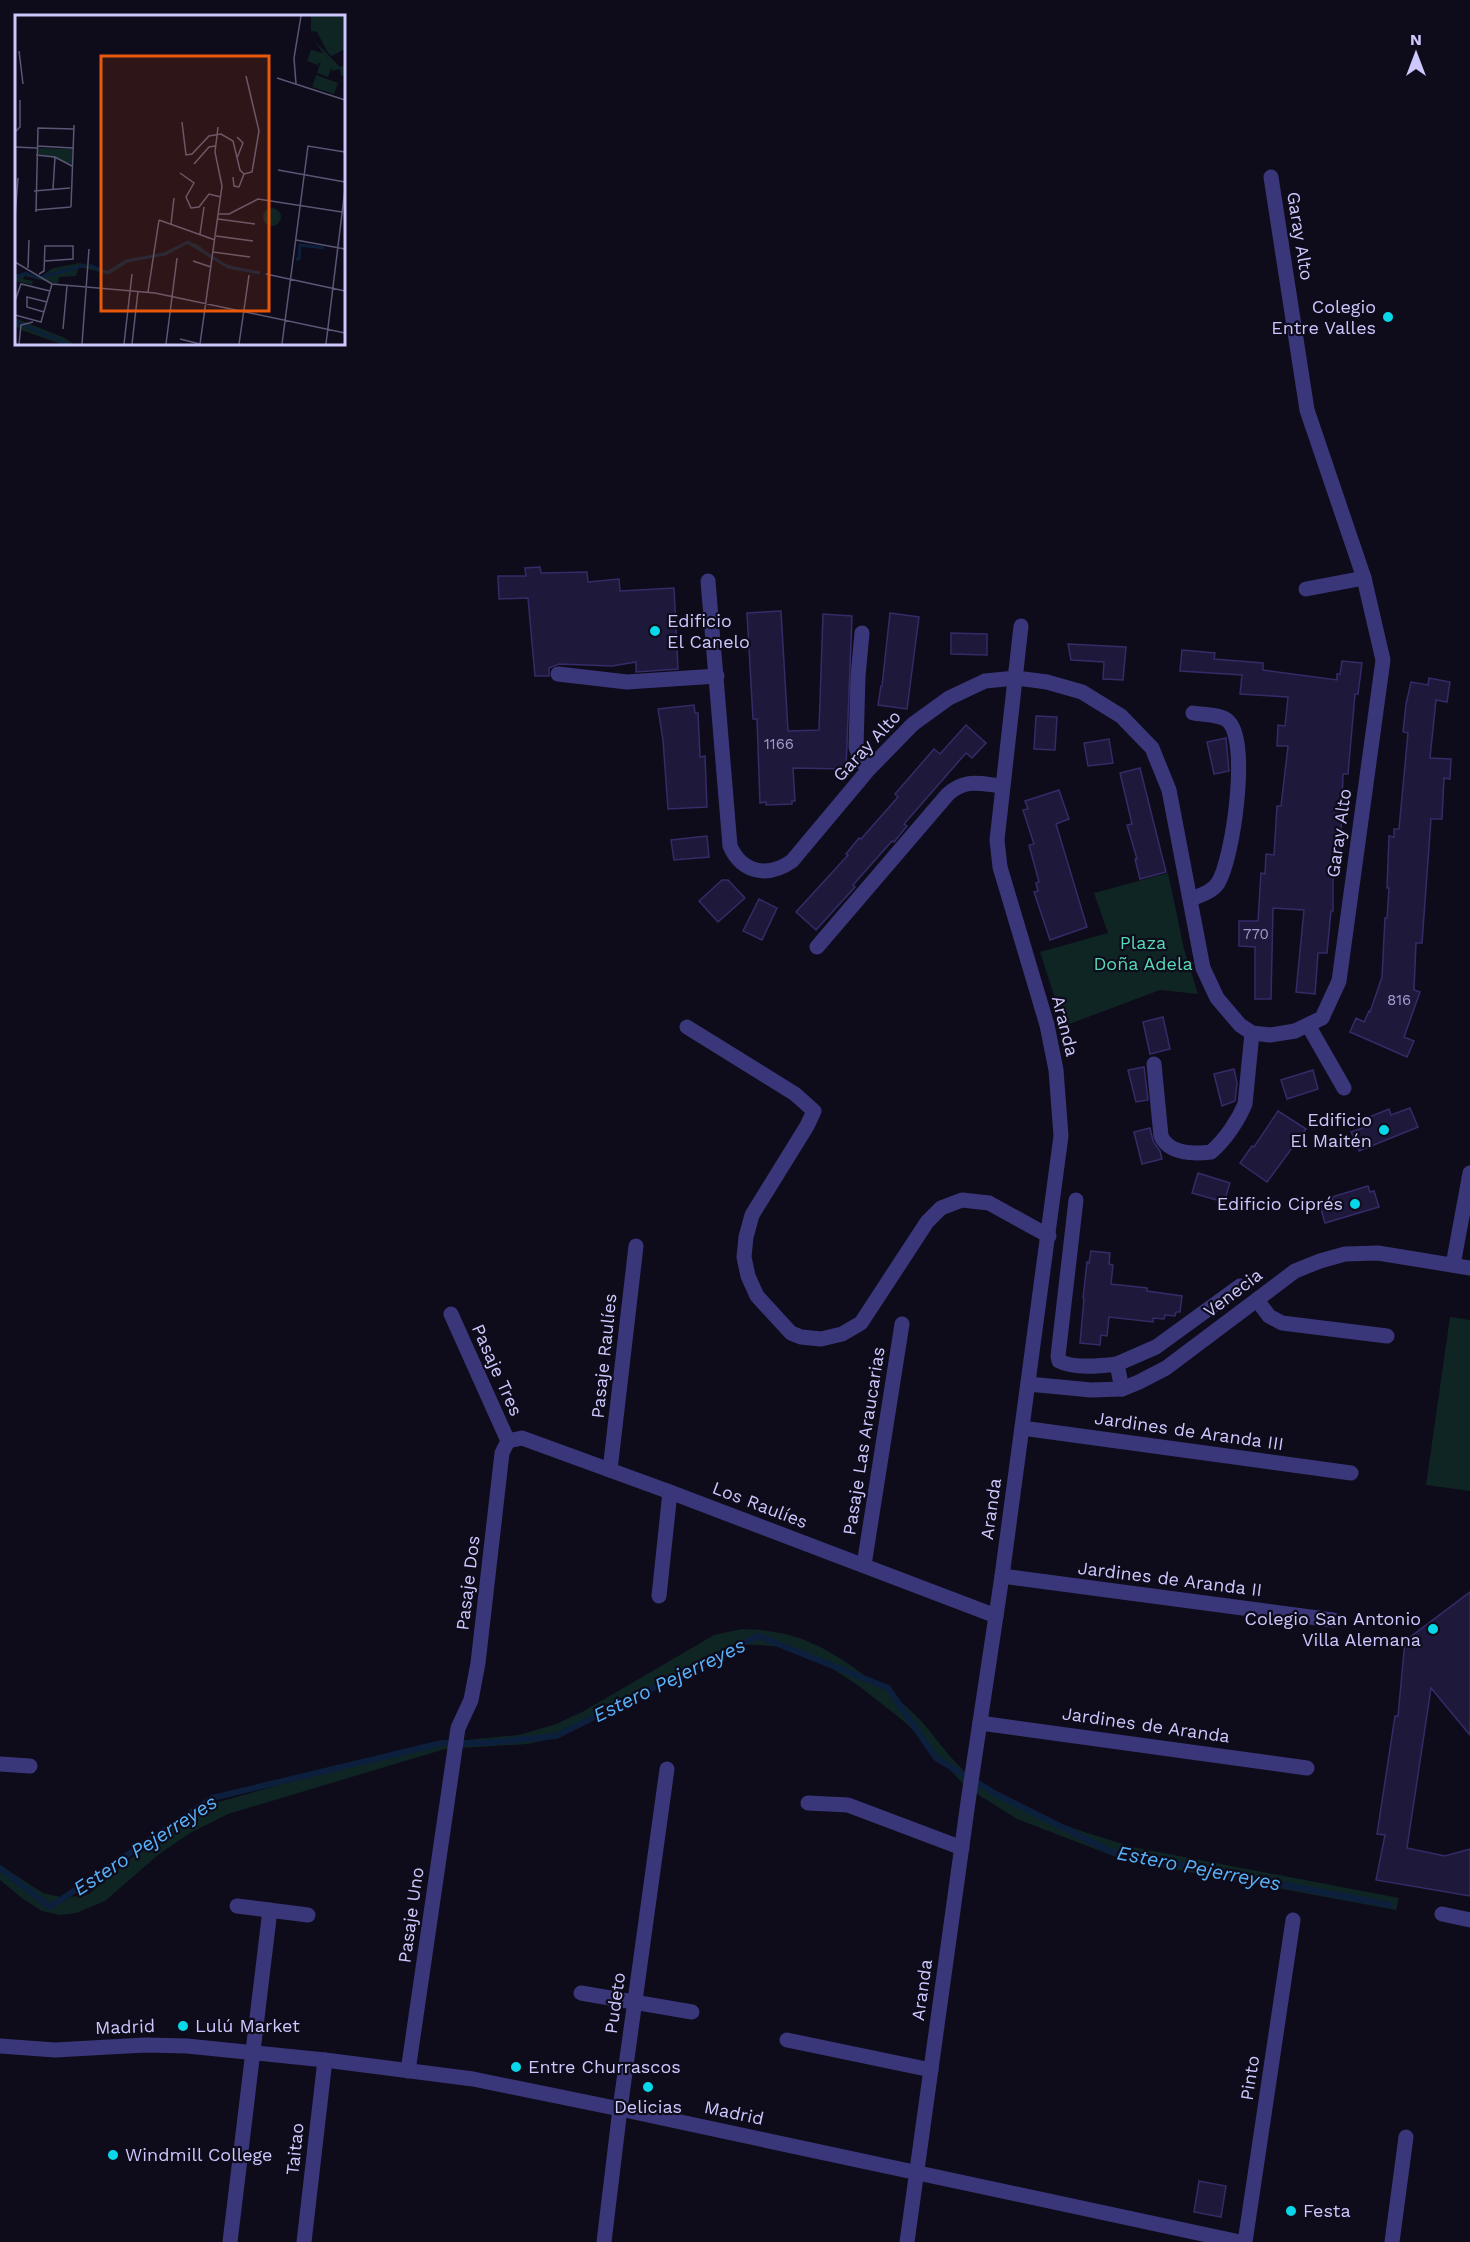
<svg xmlns="http://www.w3.org/2000/svg" width="1470" height="2242" font-family="'Work Sans',sans-serif">
  <style>
    .green { fill: #0f2523 }
    .lines { fill: none; stroke-linecap: round; stroke-linejoin: round }
    .stream { stroke: #0c203e; stroke-width: 6 }
    .building { fill: #1e183b; stroke: #352b67; stroke-width: 1.5 }
    .minor { stroke: #393779; stroke-width: 15 }
    .poi-dot { fill: #07d7e9; stroke: #0e0b1b; stroke-width: 2 }
    .labels { text-anchor: middle; stroke-width: 4.5; stroke-linejoin: round; paint-order: stroke }
    .number-label { font-size: 15px; fill: #a09bcc }
    .street-label { font-size: 18px; fill: #ccc7fd; stroke: #0e0b1b }
    .poi-label { font-size: 18px; fill: #ccc7fd; stroke: #0e0b1b; text-anchor: start }
    .park-label { font-size: 18px; fill: #57dab6; stroke: #0e0b1b }
    .water-label { font-size: 20px; font-style: italic; fill: #58b2fa; stroke: #0e0b1b }
    .inset-river { fill: none; stroke: #0c203e; stroke-width: 3 }
    .inset-road { fill: none; stroke: #5a5675; stroke-width: 1.5 }
    .view { fill: #e8590c; fill-opacity: 0.15; stroke: #e8590c; stroke-width: 3 }
    .inset-edge { fill: none; stroke: #ccc7fd; stroke-width: 3 }
  </style>
  <rect width="100%" height="100%" fill="#0e0b1b"/>
  <g class="green">
    <path d="M 1168,873 L 1184,949 L 1198,994 L 1160,990 L 1064,1026 L 1040,952 L 1108,933 L 1094,893 Z"/>
    <path d="M 1450,1317 L 1470,1320 L 1470,1491 L 1426,1485 Z"/>
    <path d="M 742,1629 C 796,1630 825,1646 867,1677 C 882,1687 898,1698 911,1711 C 933,1731 948,1759 972,1778 C 1018,1813 1078,1830 1132,1847 L 1399,1898 L 1396,1910 L 1124,1860 L 1017,1819 L 966,1787 L 906,1723 L 859,1686 L 822,1662 L 802,1653 L 781,1647 L 758,1645 L 739,1644 L 706,1656 L 622,1706 L 550,1739 L 528,1744 L 445,1749 L 228,1814 L 190,1833 L 158,1855 L 105,1901 L 76,1913 L 60,1915 L 42,1911 L 23,1899 L 0,1880 L 0,1865 L 43,1893 L 65,1898 L 89,1894 L 157,1836 L 173,1825 L 212,1804 L 424,1744 L 519,1735 L 556,1724 L 584,1711 L 714,1635 Z"/>
  </g>
  <g class="lines">
    <path class="stream" d="M 0,1868 L 50,1907 L 212,1798 L 442,1743 L 484,1743 L 556,1736 L 758,1636 L 888,1688 L 936,1758 L 996,1794 L 1112,1852 L 1390,1905"/>
  </g>
  <g class="building">
    <path d="M 540,567 L 541,573 L 587,572 L 588,582 L 619,579 L 620,591 L 674,588 L 678,669 L 636,672 L 636,662 L 612,666 L 559,664 L 549,668 L 549,676 L 535,676 L 528,598 L 499,599 L 498,576 L 526,576 L 525,568 Z"/>
    <path d="M 781,611 L 788,731 L 819,730 L 823,614 L 852,616 L 846,769 L 793,768 L 795,801 L 792,801 L 792,804 L 766,805 L 766,802 L 760,803 L 757,719 L 753,719 L 747,613 Z"/>
    <path d="M 890,613 L 919,617 L 907,709 L 878,705 L 881,686 L 882,686 Z"/>
    <path d="M 951,633 L 987,634 L 987,655 L 951,654 Z"/>
    <path d="M 1068,644 L 1126,647 L 1123,680 L 1103,679 L 1104,662 L 1071,660 Z"/>
    <path d="M 1182,650 L 1215,653 L 1214,659 L 1263,663 L 1263,670 L 1337,680 L 1337,674 L 1340,674 L 1342,661 L 1362,663 L 1358,694 L 1355,694 L 1348,774 L 1343,774 L 1340,865 L 1333,865 L 1333,911 L 1331,911 L 1327,953 L 1318,953 L 1315,994 L 1296,992 L 1304,910 L 1273,908 L 1271,999 L 1255,999 L 1255,947 L 1239,946 L 1239,921 L 1258,921 L 1261,873 L 1265,874 L 1266,854 L 1274,855 L 1277,806 L 1281,806 L 1288,746 L 1277,746 L 1278,725 L 1285,726 L 1288,697 L 1240,694 L 1242,675 L 1180,671 Z"/>
    <path d="M 1429,678 L 1450,682 L 1447,702 L 1436,700 L 1430,758 L 1451,759 L 1450,779 L 1444,778 L 1442,819 L 1431,819 L 1422,943 L 1416,943 L 1414,990 L 1420,992 L 1404,1037 L 1414,1041 L 1407,1057 L 1350,1032 L 1356,1018 L 1364,1022 L 1369,1011 L 1370,1012 L 1382,977 L 1385,918 L 1387,918 L 1389,888 L 1387,888 L 1389,836 L 1394,837 L 1394,829 L 1399,829 L 1408,733 L 1403,732 L 1406,704 L 1411,682 L 1428,685 Z"/>
    <path d="M 694,705 L 695,713 L 698,713 L 700,757 L 705,756 L 707,807 L 668,809 L 663,740 L 658,709 Z"/>
    <path d="M 1036,716 L 1057,717 L 1055,750 L 1034,749 Z"/>
    <path d="M 966,725 L 986,743 L 972,758 L 966,753 L 904,824 L 907,826 L 894,842 L 892,841 L 853,885 L 855,887 L 816,930 L 796,912 L 848,855 L 846,854 L 859,838 L 861,839 L 898,797 L 895,794 L 934,749 L 940,754 Z"/>
    <path d="M 1226,738 L 1229,771 L 1214,774 L 1207,742 Z"/>
    <path d="M 1109,739 L 1113,763 L 1088,766 L 1084,743 Z"/>
    <path d="M 1140,768 L 1166,872 L 1140,879 L 1135,859 L 1137,859 L 1127,825 L 1132,824 L 1120,773 Z"/>
    <path d="M 1059,790 L 1069,819 L 1056,824 L 1087,927 L 1050,940 L 1034,892 L 1038,891 L 1036,883 L 1039,882 L 1029,845 L 1034,844 L 1023,810 L 1028,809 L 1025,801 Z"/>
    <path d="M 707,836 L 709,857 L 674,860 L 671,840 Z"/>
    <path d="M 722,880 L 728,880 L 745,898 L 718,922 L 699,901 Z"/>
    <path d="M 759,899 L 777,908 L 762,940 L 743,931 Z"/>
    <path d="M 1163,1017 L 1170,1049 L 1150,1054 L 1143,1022 Z"/>
    <path d="M 1144,1067 L 1148,1100 L 1136,1102 L 1128,1070 Z"/>
    <path d="M 1234,1069 L 1237,1083 L 1235,1101 L 1222,1106 L 1214,1074 Z"/>
    <path d="M 1313,1070 L 1318,1089 L 1287,1099 L 1281,1080 Z"/>
    <path d="M 1410,1108 L 1418,1127 L 1359,1151 L 1351,1132 L 1365,1127 L 1362,1120 L 1389,1109 L 1391,1115 Z"/>
    <path d="M 1278,1111 L 1306,1129 L 1267,1182 L 1240,1163 L 1252,1146 L 1254,1147 Z"/>
    <path d="M 1150,1128 L 1153,1141 L 1160,1151 L 1162,1159 L 1142,1164 L 1134,1132 Z"/>
    <path d="M 1198,1173 L 1230,1183 L 1224,1202 L 1192,1193 Z"/>
    <path d="M 1368,1186 L 1370,1192 L 1374,1191 L 1379,1207 L 1325,1223 L 1320,1206 L 1333,1202 L 1332,1197 Z"/>
    <path d="M 1091,1251 L 1110,1253 L 1109,1264 L 1113,1265 L 1111,1284 L 1147,1288 L 1147,1291 L 1182,1296 L 1180,1312 L 1176,1312 L 1175,1316 L 1165,1315 L 1164,1319 L 1153,1318 L 1153,1322 L 1109,1317 L 1107,1336 L 1101,1335 L 1100,1345 L 1080,1343 L 1084,1299 L 1083,1298 L 1087,1262 L 1089,1263 Z"/>
    <path d="M 1470,1592 L 1470,1735 L 1431,1688 L 1407,1848 L 1445,1856 L 1470,1849 L 1470,1896 L 1376,1880 L 1385,1835 L 1377,1834 L 1395,1716 L 1398,1716 L 1405,1641 Z"/>
    <path d="M 1199,2181 L 1226,2186 L 1221,2217 L 1194,2212 Z"/>
  </g>
  <g class="lines">
    <g class="minor">
      <path d="M 708,581 L 730,846 C 742,873 768,878 792,861 L 869,769 L 913,724 L 949,698 L 985,681 L 1016,678 L 1047,682 L 1082,692 L 1121,716 L 1152,748 L 1169,790 L 1203,968 L 1217,998 L 1240,1025 L 1252,1033 L 1270,1035 L 1295,1031 L 1322,1018 L 1339,981 L 1383,660 L 1364,578 L 1307,410 L 1271,177"/>
      <path d="M 1306,589 L 1364,578"/>
      <path d="M 862,633 L 858,676 L 856,747 L 861,761 L 869,769"/>
      <path d="M 558,674 L 627,682 L 717,676"/>
      <path d="M 1191,899 C 1201,895 1212,892 1218,883 C 1233,859 1250,741 1228,721 C 1221,714 1203,715 1193,713"/>
      <path d="M 817,947 L 948,794 C 966,778 980,784 1002,786"/>
      <path d="M 1308,1025 L 1344,1088"/>
      <path d="M 687,1027 L 795,1094 L 814,1111 L 807,1126 L 752,1215 L 746,1237 L 744,1257 L 748,1276 L 757,1296 L 791,1333 L 801,1337 L 821,1339 L 842,1334 L 861,1323 L 927,1222 L 941,1208 L 962,1200 L 989,1203 L 1049,1236"/>
      <path d="M 1154,1064 L 1161,1136 C 1169,1154 1194,1154 1211,1152 C 1225,1140 1238,1121 1245,1104 L 1252,1033"/>
      <path d="M 1076,1200 L 1058,1356 L 1059,1361 C 1074,1369 1101,1366 1117,1364"/>
      <path d="M 1453,1265 L 1470,1173"/>
      <path d="M 1257,1300 L 1269,1316 L 1282,1323 L 1387,1336"/>
      <path d="M 451,1314 L 508,1441"/>
      <path d="M 1028,1384 L 1091,1390 L 1122,1389 L 1139,1382 L 1166,1368 L 1295,1271 L 1320,1261 L 1345,1254 L 1378,1253 L 1470,1268"/>
      <path d="M 1122,1389 L 1117,1364 L 1156,1347 L 1240,1286"/>
      <path d="M 1022,1428 L 1351,1473"/>
      <path d="M 508,1441 L 522,1438 L 670,1492 L 996,1616"/>
      <path d="M 610,1470 L 636,1246"/>
      <path d="M 864,1565 L 902,1324"/>
      <path d="M 1002,1576 L 1333,1620"/>
      <path d="M 659,1596 L 670,1492"/>
      <path d="M 980,1723 L 1307,1768"/>
      <path d="M 0,1764 L 30,1766"/>
      <path d="M 808,1803 L 848,1805 L 962,1848"/>
      <path d="M 237,1906 L 308,1915"/>
      <path d="M 1442,1914 L 1470,1920"/>
      <path d="M 581,1993 L 692,2012"/>
      <path d="M 787,2040 L 931,2070"/>
      <path d="M 0,2046 L 55,2050 L 145,2045 L 187,2046 L 325,2060 L 473,2079 L 620,2109 L 1240,2242"/>
      <path d="M 408,2071 L 458,1728 L 471,1700 L 478,1663 L 502,1453 L 508,1441"/>
      <path d="M 230,2242 L 270,1910"/>
      <path d="M 304,2242 L 325,2060"/>
      <path d="M 604,2242 L 620,2109 L 667,1769"/>
      <path d="M 907,2242 L 969,1795 L 1002,1576 L 1061,1136 L 1056,1070 L 1047,1025 L 1000,867 L 997,840 L 1021,626"/>
      <path d="M 1245,2242 L 1293,1920"/>
      <path d="M 1392,2242 L 1406,2137"/>
    </g>
  </g>
  <g class="poi-dot">
    <circle cx="1388" cy="317" r="6"/>
    <circle cx="655" cy="631" r="6"/>
    <circle cx="1384" cy="1130" r="6"/>
    <circle cx="1355" cy="1204" r="6"/>
    <circle cx="1433" cy="1629" r="6"/>
    <circle cx="183" cy="2026" r="6"/>
    <circle cx="516" cy="2067" r="6"/>
    <circle cx="648" cy="2087" r="6"/>
    <circle cx="113" cy="2155" r="6"/>
    <circle cx="1291" cy="2211" r="6"/>
  </g>
  <g class="labels">
    <g class="number-label">
      <text x="779" y="749">1166</text>
      <text x="1256" y="939">770</text>
      <text x="1399" y="1005">816</text>
    </g>
    <g class="street-label">
      <text transform="translate(1300 236) rotate(81)" y="6">Garay Alto</text>
      <text transform="translate(867 746) rotate(-47)" y="6">Garay Alto</text>
      <text transform="translate(1339 833) rotate(-82)" y="6">Garay Alto</text>
      <text transform="translate(1065 1026) rotate(76)" y="6">Aranda</text>
      <text transform="translate(1233 1293) rotate(-37)" y="6">Venecia</text>
      <text transform="translate(604 1356) rotate(-84)" y="6">Pasaje Raulíes</text>
      <text transform="translate(497 1370) rotate(66)" y="6">Pasaje Tres</text>
      <text transform="translate(1189 1431) rotate(8)" y="6">Jardines de Aranda III</text>
      <text transform="translate(864 1441) rotate(-81)" y="6">Pasaje Las Araucarias</text>
      <text transform="translate(760 1505) rotate(21)" y="6">Los Raulíes</text>
      <text transform="translate(991 1509) rotate(-82)" y="6">Aranda</text>
      <text transform="translate(1170 1579) rotate(7)" y="6">Jardines de Aranda II</text>
      <text transform="translate(468 1583) rotate(-83)" y="6">Pasaje Dos</text>
      <text transform="translate(1146 1725) rotate(8)" y="6">Jardines de Aranda</text>
      <text transform="translate(411 1915) rotate(-82)" y="6">Pasaje Uno</text>
      <text transform="translate(922 1990) rotate(-82)" y="6">Aranda</text>
      <text transform="translate(615 2003) rotate(-82)" y="6">Pudeto</text>
      <text transform="translate(125 2027) rotate(-2)" y="6">Madrid</text>
      <text transform="translate(1250 2078) rotate(-81)" y="6">Pinto</text>
      <text transform="translate(734 2113) rotate(12)" y="6">Madrid</text>
      <text transform="translate(295 2149) rotate(-84)" y="6">Taitao</text>
    </g>
    <g class="poi-label">
      <text x="1376" y="313" text-anchor="end">Colegio<tspan x="1376" dy="21">Entre Valles</tspan></text>
      <text x="667" y="627">Edificio<tspan x="667" dy="21">El Canelo</tspan></text>
      <text x="1372" y="1126" text-anchor="end">Edificio<tspan x="1372" dy="21">El Maitén</tspan></text>
      <text x="1343" y="1210" text-anchor="end">Edificio Ciprés</text>
      <text x="1421" y="1625" text-anchor="end">Colegio San Antonio<tspan x="1421" dy="21">Villa Alemana</tspan></text>
      <text x="195" y="2032">Lulú Market</text>
      <text x="528" y="2073">Entre Churrascos</text>
      <text x="648" y="2113" text-anchor="middle">Delicias</text>
      <text x="125" y="2161">Windmill College</text>
      <text x="1303" y="2217">Festa</text>
    </g>
    <g class="park-label">
      <text x="1143" y="949">Plaza<tspan x="1143" dy="21">Doña Adela</tspan></text>
    </g>
    <g class="water-label">
      <text transform="translate(669 1680) rotate(-26)" y="7">Estero Pejerreyes</text>
      <text transform="translate(145 1845) rotate(-33)" y="7">Estero Pejerreyes</text>
      <text transform="translate(1199 1868) rotate(11)" y="7">Estero Pejerreyes</text>
    </g>
  </g>
  <g transform="translate(15 15)">
    <rect width="330" height="330" fill="#0e0b1b"/>
    <path d="M 296,1 L 330,1 L 330,34 L 317,41 L 313,38 L 302,17 L 296,16 ZM 299,25 L 325,52 L 330,50 L 330,60 L 326,61 L 325,54 L 316,56 L 317,50 L 313,62 L 302,58 L 306,46 L 303,50 L 292,46 L 296,35 L 308,38 ZM 301,60 L 323,68 L 319,79 L 297,72 ZM 23,133 L 57,134 L 57,149 L 23,139 ZM248 202a9 9 0 1 1 18 0a9 9 0 1 1-18 0ZM 171,227 L 182,229 L 204,247 L 245,259 L 209,251 L 171,228 L 149,239 L 112,248 L 95,259 L 64,252 L 61,261 L 44,262 L 43,269 L 10,261 L 8,264 L 18,266 L 17,270 L 0,266 L 0,259 L 27,261 L 38,253 L 65,248 L 96,257 L 111,247 L 150,237 ZM 0,303 L 50,323 L 58,329 L 46,329 L 9,316 L 0,311 Z" fill="#0f2523"/>
    <path class="inset-river" d="M 281,244 L 284,244 L 285,230 L 309,233M 75,250 L 92,258 L 111,246 L 150,239 L 173,227 L 213,252 L 245,258M 0,262 L 11,258 L 22,263M 27,262 L 71,250M 0,306 L 52,329"/>
    <path class="inset-road" d="M 4,36 L 8,69M 262,63 L 330,85M 281,69 L 279,43 L 286,1M 167,107 L 171,140 L 177,139 L 194,121 L 206,119 L 218,126 L 225,155 L 229,159 L 237,157 L 244,116 L 231,61M 0,117 L 5,112 L 5,85M 22,131 L 58,133M 0,132 L 22,133M 21,140 L 40,142 L 57,151M 222,143 L 228,128 L 222,122M 179,149 L 194,132 L 200,131M 263,155 L 330,167M 165,158 L 179,168 L 171,182 L 176,193 L 184,192 L 194,179 L 206,182M 218,162 L 219,171 L 224,172 L 229,159M 38,174 L 40,142M 19,176 L 55,173M 56,192 L 59,110M 20,195 L 56,192M 21,197 L 23,113 L 59,114M 204,199 L 214,199 L 243,184 L 327,197M 0,202 L 3,163M 203,204 L 240,209M 144,205 L 200,225M 156,209 L 159,183M 185,219 L 189,192M 201,221 L 238,226M 281,225 L 330,234M 198,237 L 235,242M 30,246 L 58,244 L 58,231 L 31,231M 178,246 L 196,252M 0,247 L 37,269 L 140,278 L 330,318M 13,253 L 14,225M 24,259 L 29,256 L 30,230M 251,259 L 330,276M 133,277 L 144,205M 0,286 L 6,269 L 35,276M 29,297 L 12,292 L 12,282 L 32,287M 0,300 L 26,307 L 37,269M 48,314 L 52,271M 165,324 L 185,329M 4,329 L 6,310 L 18,307M 67,329 L 74,234M 109,329 L 117,259M 117,329 L 123,276M 151,329 L 162,243M 185,329 L 207,171 L 200,137 L 203,112M 224,329 L 234,260M 267,329 L 293,131 L 330,137M 311,329 L 330,174"/>
    <path class="view" d="M 86,41 L 254,41 L 254,296 L 86,296 Z"/>
    <rect width="330" height="330" class="inset-edge"/>
  </g>
  <g transform="translate(1416 54)" stroke="#0e0b1b" stroke-width="4.5" paint-order="stroke">
  <path d="M0-4.5L10 22L0 15L-10 22Z" fill="#ccc7fd"/>
  <text y="-9" font-size="16" font-weight="bold" text-anchor="middle" fill="#ccc7fd">N</text>
  </g>
</svg>
